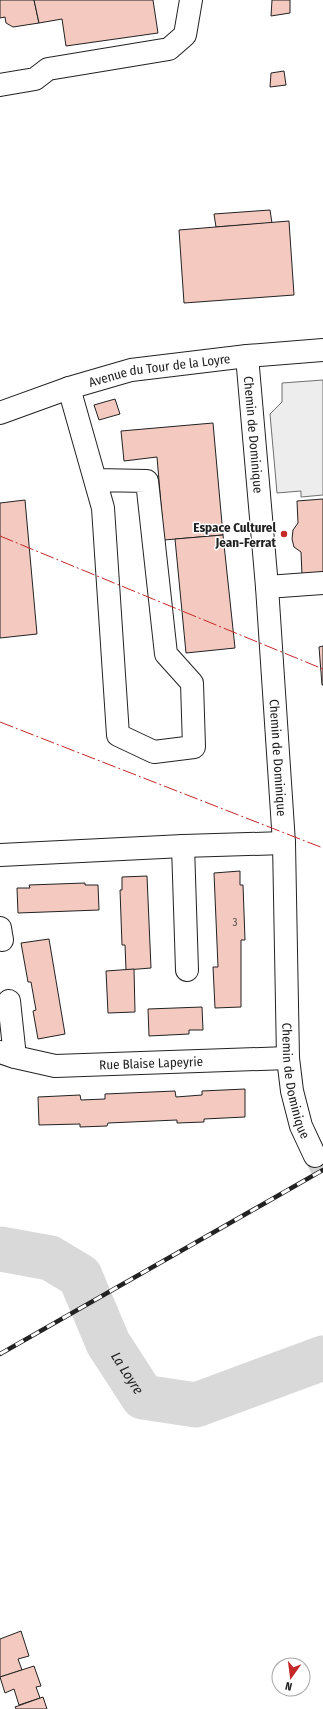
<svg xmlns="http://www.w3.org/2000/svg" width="323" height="1709" font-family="'Fira Sans Condensed',sans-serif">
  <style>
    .parking { fill: #ededed; stroke: #6f6f6f }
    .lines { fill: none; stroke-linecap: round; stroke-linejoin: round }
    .river { stroke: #d9d9d9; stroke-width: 45 }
    .building { fill: #f3c9c0; stroke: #222 }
    .minor-tunnel { stroke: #d3d3d3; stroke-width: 22; stroke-dasharray: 22 11; stroke-linecap: butt }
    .minor-casing { stroke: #222; stroke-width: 24 }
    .minor { stroke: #fff; stroke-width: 22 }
    .rail-casing { stroke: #222; stroke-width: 4.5 }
    .rail { stroke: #fff; stroke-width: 3; stroke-dasharray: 9; stroke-linecap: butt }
    .power { stroke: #c62828; stroke-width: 1; stroke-dasharray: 14 3 2 3; stroke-linecap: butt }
    .poi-dot { fill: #c62828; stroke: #fff; stroke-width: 1.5 }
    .labels { text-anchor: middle; stroke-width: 3; stroke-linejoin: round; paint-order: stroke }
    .number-label { font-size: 11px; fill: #564c4a }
    .street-label { font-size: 13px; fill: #222; stroke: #fff }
    .poi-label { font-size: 13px; font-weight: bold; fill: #222; stroke: #fff; text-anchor: end }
    .water-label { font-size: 14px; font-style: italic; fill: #222; stroke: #fff }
  </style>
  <rect width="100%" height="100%" fill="#fff"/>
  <path class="parking" d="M 323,380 L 323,495 L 301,497 L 301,491 L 277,493 L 270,414 L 282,402 L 282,383 Z"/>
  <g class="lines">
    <path class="river" id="s1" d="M 0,1249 L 50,1258 L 80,1276 L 108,1343 L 143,1397 L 196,1405 L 323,1358"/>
  </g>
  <g class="building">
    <path d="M 0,0 L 34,0 L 39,23 L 13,27 L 6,23 L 5,17 L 0,18 Z"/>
    <path d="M 34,0 L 153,0 L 158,33 L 66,46 L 62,19 L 39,23 Z"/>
    <path d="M 272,0 L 290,0 L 290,13 L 271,16 Z"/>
    <path d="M 284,71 L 286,85 L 270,87 L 271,73 Z"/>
    <path d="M 270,210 L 272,223 L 216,227 L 214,214 Z"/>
    <path d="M 289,221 L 294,295 L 184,303 L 179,230 Z"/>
    <path d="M 115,399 L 120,414 L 99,420 L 94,405 Z"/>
    <path d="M 213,423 L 223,535 L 164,540 L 157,457 L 124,461 L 121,431 Z"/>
    <path d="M 323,499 L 323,573 L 302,575 L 301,552 L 294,547 L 292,539 L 293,530 L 298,523 L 297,501 Z"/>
    <path d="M 25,500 L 37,634 L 0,638 L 0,503 Z"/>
    <path d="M 223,535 L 235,648 L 186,653 L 175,539 Z"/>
    <path d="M 323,646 L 323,685 L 322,685 L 319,647 Z"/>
    <path d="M 240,871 L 240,885 L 243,885 L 245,940 L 241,940 L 241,1007 L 215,1008 L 213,967 L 218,967 L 214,873 Z"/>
    <path d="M 147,876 L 151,968 L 126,970 L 125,945 L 122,945 L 120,890 L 122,890 L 122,877 Z"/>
    <path d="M 85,883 L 85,885 L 98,885 L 99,910 L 18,913 L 17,888 L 30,888 L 29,885 Z"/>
    <path d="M 49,939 L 65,1034 L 38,1039 L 33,1011 L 36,1010 L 31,982 L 28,982 L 21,943 Z"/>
    <path d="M 134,969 L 135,1012 L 108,1013 L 106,971 Z"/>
    <path d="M 202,1007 L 203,1030 L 189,1030 L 189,1034 L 149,1036 L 148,1009 Z"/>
    <path d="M 245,1089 L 245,1117 L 204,1119 L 204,1122 L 177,1123 L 177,1120 L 108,1123 L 107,1126 L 80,1127 L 80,1124 L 39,1125 L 38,1097 L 80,1095 L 81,1100 L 105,1099 L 105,1094 L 175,1091 L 176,1097 L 202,1095 L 202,1091 Z"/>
    <path d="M 21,1631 L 29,1656 L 18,1659 L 22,1670 L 0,1677 L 0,1639 Z"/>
    <path d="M 34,1666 L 41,1686 L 36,1687 L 40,1698 L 19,1705 L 14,1689 L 5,1693 L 0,1677 Z"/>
    <path d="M 43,1697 L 47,1709 L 16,1709 L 15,1707 Z"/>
  </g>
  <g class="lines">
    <path class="minor-tunnel" d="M 315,1156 L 323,1172"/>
    <defs>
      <g id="minor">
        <path d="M 0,85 L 35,79 L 48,69 L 169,49 L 185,35 L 191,0"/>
        <path id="s2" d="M 247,356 L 267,587 L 284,843 L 288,1058 L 292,1091 L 301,1126 L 315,1156"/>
        <path d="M 69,388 L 103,508 L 118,735 L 154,752 L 194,747 L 192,683 L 166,654 L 147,481 L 96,480"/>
        <path id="s3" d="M 0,413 L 69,388 L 131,370 L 247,356 L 323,350"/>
        <path d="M 267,587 L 323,583"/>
        <path d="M 183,846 L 187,970"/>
        <path d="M 0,855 L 183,846 L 284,843"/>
        <path d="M 0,928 L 2,940"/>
        <path d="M 9,1001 L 15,1057"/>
        <path id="s4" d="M 0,1052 L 15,1057 L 55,1066 L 288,1058"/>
      </g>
    </defs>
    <use href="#minor" class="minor-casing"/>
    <use href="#minor" class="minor"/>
    <defs>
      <path id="rail" d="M 0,1354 L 323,1170"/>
    </defs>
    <use href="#rail" class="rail-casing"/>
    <use href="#rail" class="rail"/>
    <g class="power">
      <path d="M 0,536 L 323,669"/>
      <path d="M 0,722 L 323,848"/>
    </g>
  </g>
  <circle class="poi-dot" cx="284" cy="534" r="4"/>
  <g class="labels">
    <g class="number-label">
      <text x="235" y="926">3</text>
    </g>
    <g class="street-label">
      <text dy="5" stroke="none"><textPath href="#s3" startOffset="166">Avenue du Tour de la Loyre</textPath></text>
      <text dy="5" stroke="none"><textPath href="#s2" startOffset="79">Chemin de Dominique</textPath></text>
      <text dy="5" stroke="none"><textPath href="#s2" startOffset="403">Chemin de Dominique</textPath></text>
      <text dy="5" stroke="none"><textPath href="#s4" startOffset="153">Rue Blaise Lapeyrie</textPath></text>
      <text dy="5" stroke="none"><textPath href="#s2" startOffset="727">Chemin de Dominique</textPath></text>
    </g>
    <g class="poi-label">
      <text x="276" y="532">Espace Culturel<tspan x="276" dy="15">Jean-Ferrat</tspan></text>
    </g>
    <g class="water-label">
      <text dy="5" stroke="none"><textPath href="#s1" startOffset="194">La Loyre</textPath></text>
    </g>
  </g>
  <g transform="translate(291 1677) rotate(194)"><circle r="19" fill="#ffffff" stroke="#a7a7a7"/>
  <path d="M0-3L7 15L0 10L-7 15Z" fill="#c62828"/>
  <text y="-6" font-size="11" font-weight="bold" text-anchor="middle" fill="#222222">N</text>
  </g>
</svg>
